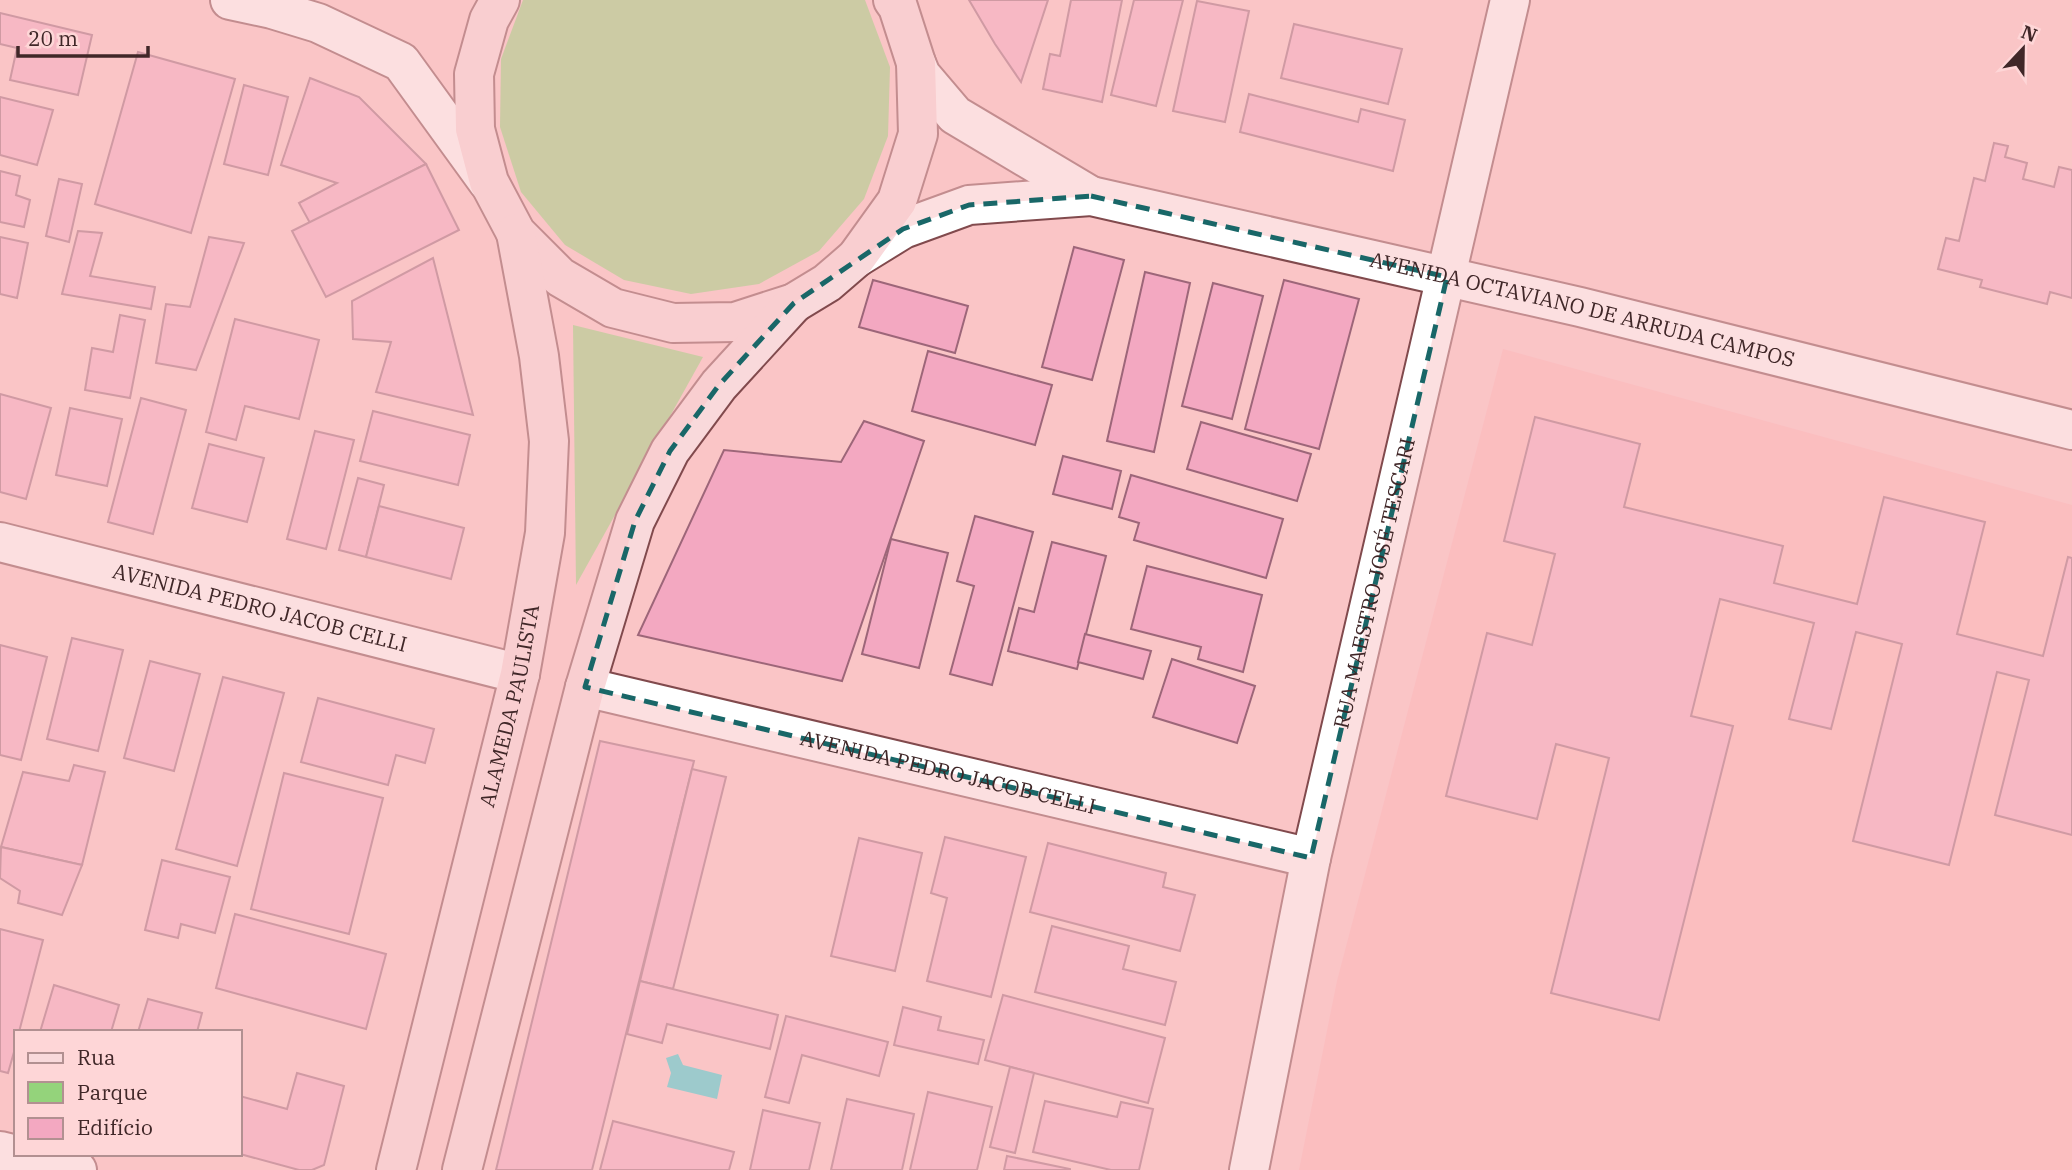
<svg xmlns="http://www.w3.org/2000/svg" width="2072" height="1170" font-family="'IBM Plex Serif',serif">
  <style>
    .built { fill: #fdb5b7 }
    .green { fill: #94d37b }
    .water { fill: #2ed0d3 }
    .building { fill: #f3a8c1; stroke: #9d6679; stroke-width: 2 }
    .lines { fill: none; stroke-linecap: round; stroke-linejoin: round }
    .street-casing { stroke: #814a4d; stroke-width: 42 }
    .secondary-casing { stroke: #814a4d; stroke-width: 42 }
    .street { stroke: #fff; stroke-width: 38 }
    .secondary { stroke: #f9d9db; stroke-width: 38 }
    .marked { fill: none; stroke: #196768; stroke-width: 5; stroke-dasharray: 14 9; stroke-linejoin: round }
    .labels { text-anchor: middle; stroke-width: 7; stroke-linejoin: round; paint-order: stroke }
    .street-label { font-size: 21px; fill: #402728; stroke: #fed6d7 }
  </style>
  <rect width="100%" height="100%" fill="#fac5c6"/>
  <path class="built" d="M 1503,349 L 2072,505 L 2072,1170 L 1299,1170 L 1337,981 Z"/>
  <g class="green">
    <path d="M 523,0 L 865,0 L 890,67 L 888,136 L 864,199 L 819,251 L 759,284 L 691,294 L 624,280 L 565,245 L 521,192 L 500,127 L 501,59 Z"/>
    <path d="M 573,325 L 703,357 L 576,585 Z"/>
  </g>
  <path class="water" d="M 678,1054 L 683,1065 L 722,1075 L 717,1099 L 667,1087 L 671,1073 L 666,1058 Z"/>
  <g class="building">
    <path d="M 969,0 L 1048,0 L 1021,82 L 995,44 Z"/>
    <path d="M 1071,0 L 1122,0 L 1102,102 L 1043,89 L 1050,54 L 1060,56 Z"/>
    <path d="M 1134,0 L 1183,0 L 1156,106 L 1111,95 Z"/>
    <path d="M 1197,1 L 1249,11 L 1225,122 L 1173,111 Z"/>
    <path d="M 0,13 L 92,35 L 78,95 L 10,80 L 17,48 L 0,44 Z"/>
    <path d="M 1294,24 L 1402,49 L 1388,104 L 1281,78 Z"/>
    <path d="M 138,52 L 235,79 L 191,233 L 95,204 Z"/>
    <path d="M 310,78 L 359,97 L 426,164 L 310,223 L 299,203 L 337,183 L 281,165 Z"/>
    <path d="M 244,85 L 288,97 L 268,175 L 224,164 Z"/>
    <path d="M 1249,94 L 1358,122 L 1361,109 L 1405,120 L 1393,171 L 1240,132 Z"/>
    <path d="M 0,97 L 53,110 L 37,165 L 0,155 Z"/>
    <path d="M 1994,143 L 2008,146 L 2005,157 L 2027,163 L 2023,179 L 2054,187 L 2059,167 L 2072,170 L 2072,298 L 2050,292 L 2047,304 L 1980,287 L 1982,280 L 1938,269 L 1946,238 L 1959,241 L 1974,178 L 1985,181 Z"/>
    <path d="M 426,164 L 459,230 L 326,297 L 292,231 Z"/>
    <path d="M 0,171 L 20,176 L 16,195 L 30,200 L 24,227 L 0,222 Z"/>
    <path d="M 59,179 L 82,184 L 69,242 L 46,236 Z"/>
    <path d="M 78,231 L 102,233 L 90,276 L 155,287 L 151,309 L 62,294 Z"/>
    <path d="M 0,237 L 28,243 L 17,298 L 0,294 Z"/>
    <path d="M 209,237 L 244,243 L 196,370 L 156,363 L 166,304 L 190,307 Z"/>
    <path d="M 1074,247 L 1124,260 L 1092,380 L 1042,367 Z"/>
    <path d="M 433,258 L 473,415 L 376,392 L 391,342 L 353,339 L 352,301 Z"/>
    <path d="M 1145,272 L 1190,283 L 1154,452 L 1107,441 Z"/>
    <path d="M 873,280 L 968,306 L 955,353 L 859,327 Z"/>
    <path d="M 1284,280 L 1359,299 L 1319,449 L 1245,429 Z"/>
    <path d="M 1213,283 L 1263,296 L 1232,419 L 1182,406 Z"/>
    <path d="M 120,315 L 145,320 L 130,398 L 85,390 L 92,348 L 113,352 Z"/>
    <path d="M 235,319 L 319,340 L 299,419 L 245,406 L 236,440 L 206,432 Z"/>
    <path d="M 928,351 L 1052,385 L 1035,445 L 912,411 Z"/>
    <path d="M 0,394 L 51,408 L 26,499 L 0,492 Z"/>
    <path d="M 141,398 L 186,410 L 153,534 L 108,522 Z"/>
    <path d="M 70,408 L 122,419 L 107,486 L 56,475 Z"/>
    <path d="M 373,411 L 470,435 L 458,485 L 360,461 Z"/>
    <path d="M 1535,417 L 1640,444 L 1624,507 L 1783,546 L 1774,583 L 1857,604 L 1884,497 L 1985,522 L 1957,634 L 2043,656 L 2068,557 L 2072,558 L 2072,835 L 1995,815 L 2029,680 L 1997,672 L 1949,865 L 1853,841 L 1902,644 L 1856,632 L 1831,729 L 1789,719 L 1814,623 L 1720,599 L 1691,716 L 1733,726 L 1659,1020 L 1551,993 L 1609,758 L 1556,744 L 1537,819 L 1446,796 L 1487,633 L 1532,645 L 1555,554 L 1504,541 Z"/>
    <path d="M 864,421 L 924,441 L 842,681 L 638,635 L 724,450 L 841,462 Z"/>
    <path d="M 1201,422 L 1311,454 L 1297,501 L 1187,469 Z"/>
    <path d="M 315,431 L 354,440 L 326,549 L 287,539 Z"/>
    <path d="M 209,444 L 264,458 L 247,522 L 192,508 Z"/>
    <path d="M 1063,456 L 1121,471 L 1112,509 L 1053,494 Z"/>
    <path d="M 1131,475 L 1283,519 L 1266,578 L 1134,540 L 1139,523 L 1119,517 Z"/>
    <path d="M 358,478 L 384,485 L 366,557 L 339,550 Z"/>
    <path d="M 379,506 L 464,528 L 451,579 L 366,557 Z"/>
    <path d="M 975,516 L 1033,532 L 992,685 L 950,674 L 974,586 L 957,581 Z"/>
    <path d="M 891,539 L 948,553 L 919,668 L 862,654 Z"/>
    <path d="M 1052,542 L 1106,556 L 1077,669 L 1008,651 L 1019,608 L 1034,612 Z"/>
    <path d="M 1147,566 L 1262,595 L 1243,672 L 1198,659 L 1201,647 L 1131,629 Z"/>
    <path d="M 1085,634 L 1151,651 L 1143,679 L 1078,662 Z"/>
    <path d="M 72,638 L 123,650 L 98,751 L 47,739 Z"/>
    <path d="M 0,645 L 47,657 L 21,760 L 0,755 Z"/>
    <path d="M 1172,659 L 1255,686 L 1237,743 L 1153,717 Z"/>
    <path d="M 150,661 L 200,674 L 174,771 L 124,758 Z"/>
    <path d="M 223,677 L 284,693 L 237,866 L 176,849 Z"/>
    <path d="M 318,698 L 434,729 L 425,763 L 396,755 L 388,785 L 301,762 Z"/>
    <path d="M 600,741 L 694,761 L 692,769 L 592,1170 L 496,1170 Z"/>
    <path d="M 74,765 L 105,772 L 82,865 L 1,847 L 23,772 L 69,781 Z"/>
    <path d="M 692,769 L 726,777 L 673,989 L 640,981 Z"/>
    <path d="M 284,773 L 383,798 L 349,934 L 251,909 Z"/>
    <path d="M 945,837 L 1026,857 L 991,997 L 927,981 L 947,898 L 931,893 Z"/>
    <path d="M 859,838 L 922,853 L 895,971 L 831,956 Z"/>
    <path d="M 1048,843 L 1166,873 L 1163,887 L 1195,895 L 1180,951 L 1030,912 Z"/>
    <path d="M 1,847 L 82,865 L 62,915 L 18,903 L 20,891 L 0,878 Z"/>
    <path d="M 162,860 L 230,877 L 215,933 L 181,924 L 178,938 L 145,930 Z"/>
    <path d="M 235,914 L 386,954 L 366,1029 L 216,988 Z"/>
    <path d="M 1052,926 L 1129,946 L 1123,969 L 1176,982 L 1165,1025 L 1035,992 Z"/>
    <path d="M 0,929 L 43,940 L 19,1032 L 16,1032 L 16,1045 L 8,1073 L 0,1071 Z"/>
    <path d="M 640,981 L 778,1015 L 770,1049 L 667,1024 L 662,1043 L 627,1034 Z"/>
    <path d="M 54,985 L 119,1005 L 111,1032 L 40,1032 Z"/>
    <path d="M 1003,995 L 1165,1038 L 1148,1103 L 985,1060 Z"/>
    <path d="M 148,999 L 202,1013 L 197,1032 L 138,1032 Z"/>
    <path d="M 903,1007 L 941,1017 L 938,1030 L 984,1040 L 978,1064 L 894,1045 Z"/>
    <path d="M 786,1016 L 888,1042 L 879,1076 L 802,1055 L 789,1103 L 765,1097 Z"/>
    <path d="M 1010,1067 L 1034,1073 L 1015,1153 L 990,1147 Z"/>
    <path d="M 297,1073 L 344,1086 L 324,1165 L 312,1170 L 299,1170 L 240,1154 L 240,1096 L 287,1109 Z"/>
    <path d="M 928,1092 L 992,1107 L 977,1170 L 910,1170 Z"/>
    <path d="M 847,1099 L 914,1114 L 902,1170 L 831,1170 Z"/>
    <path d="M 1045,1101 L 1117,1117 L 1121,1102 L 1153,1109 L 1139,1170 L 1111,1170 L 1033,1152 Z"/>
    <path d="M 763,1110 L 820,1123 L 809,1170 L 750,1170 Z"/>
    <path d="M 613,1121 L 734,1152 L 729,1170 L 600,1170 Z"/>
    <path d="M 1007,1156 L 1070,1169 L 1070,1170 L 1004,1170 Z"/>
  </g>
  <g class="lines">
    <defs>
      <g id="street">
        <path d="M 230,0 L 272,9 L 318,23 L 401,62 L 488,182"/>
        <path d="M 916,63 L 921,75 L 955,115 L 1091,196"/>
        <path id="s1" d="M 856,258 L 903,229 L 969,205 L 1091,196 L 1580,307 L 2072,430"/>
        <path id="s2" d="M 0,542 L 520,674"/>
        <path id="s3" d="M 585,687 L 1311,858"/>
        <path d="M 0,1151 L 77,1170"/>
        <path id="s4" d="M 1249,1170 L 1311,858 L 1510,0"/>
      </g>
      <g id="secondary">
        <path d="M 500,0 L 489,20 L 474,74 L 475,129 L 489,182 L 516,233 L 560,277 L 613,308 L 673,323 L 735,322 L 794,303 L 827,283 L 856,258 L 897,201 L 918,134 L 916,63 L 898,7 L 893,0"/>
        <path id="s5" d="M 396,1170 L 520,674 L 545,533 L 549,441 L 539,356 L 516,233"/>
        <path d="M 462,1170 L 585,687 L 635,521 L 670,451 L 719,385 L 794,303"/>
      </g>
    </defs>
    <use href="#street" class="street-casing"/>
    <use href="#secondary" class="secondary-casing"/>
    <use href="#street" class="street"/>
    <use href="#secondary" class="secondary"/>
  </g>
  <path d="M0 0H2072V1170H0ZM 1091,196 L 1447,277 L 1311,858 L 585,687 L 635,521 L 670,451 L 719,385 L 794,303 L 903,229 L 969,205 Z" fill="#fac5c6" fill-opacity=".55" fill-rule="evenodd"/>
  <path class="marked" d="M 1091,196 L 1447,277 L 1311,858 L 585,687 L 635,521 L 670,451 L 719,385 L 794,303 L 903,229 L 969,205 Z"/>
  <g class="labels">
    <g class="street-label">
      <text dy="7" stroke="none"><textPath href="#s1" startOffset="752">AVENIDA OCTAVIANO DE ARRUDA CAMPOS</textPath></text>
      <text dy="7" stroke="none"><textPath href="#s4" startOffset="600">RUA MAESTRO JOSÉ TESCARI</textPath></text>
      <text dy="7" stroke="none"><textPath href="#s2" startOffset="268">AVENIDA PEDRO JACOB CELLI</textPath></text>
      <text dy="7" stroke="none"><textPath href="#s5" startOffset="478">ALAMEDA PAULISTA</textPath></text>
      <text dy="7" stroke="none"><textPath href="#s3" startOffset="373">AVENIDA PEDRO JACOB CELLI</textPath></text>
    </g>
  </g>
  <rect x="14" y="1030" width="228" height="126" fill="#fed6d7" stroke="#b29091" stroke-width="2"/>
  <rect x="28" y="1053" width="35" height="10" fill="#f9d9db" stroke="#b29091" stroke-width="2"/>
  <text x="77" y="1065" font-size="21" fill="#402728">Rua</text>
  <rect x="28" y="1082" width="35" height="21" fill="#94d37b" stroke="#b29091" stroke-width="2"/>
  <text x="77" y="1100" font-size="21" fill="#402728">Parque</text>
  <rect x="28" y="1118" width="35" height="21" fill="#f3a8c1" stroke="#b29091" stroke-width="2"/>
  <text x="77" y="1135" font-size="21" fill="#402728">Edifício</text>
  <g transform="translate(2023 49) rotate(22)" stroke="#fed6d7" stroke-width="5" paint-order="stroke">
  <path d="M0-5L12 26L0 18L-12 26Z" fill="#402728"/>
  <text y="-10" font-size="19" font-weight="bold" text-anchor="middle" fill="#402728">N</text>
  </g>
  <path d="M18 46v10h130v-10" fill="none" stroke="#402728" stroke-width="3.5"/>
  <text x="28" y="46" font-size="21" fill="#402728" stroke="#fed6d7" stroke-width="5" paint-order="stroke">20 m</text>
</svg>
